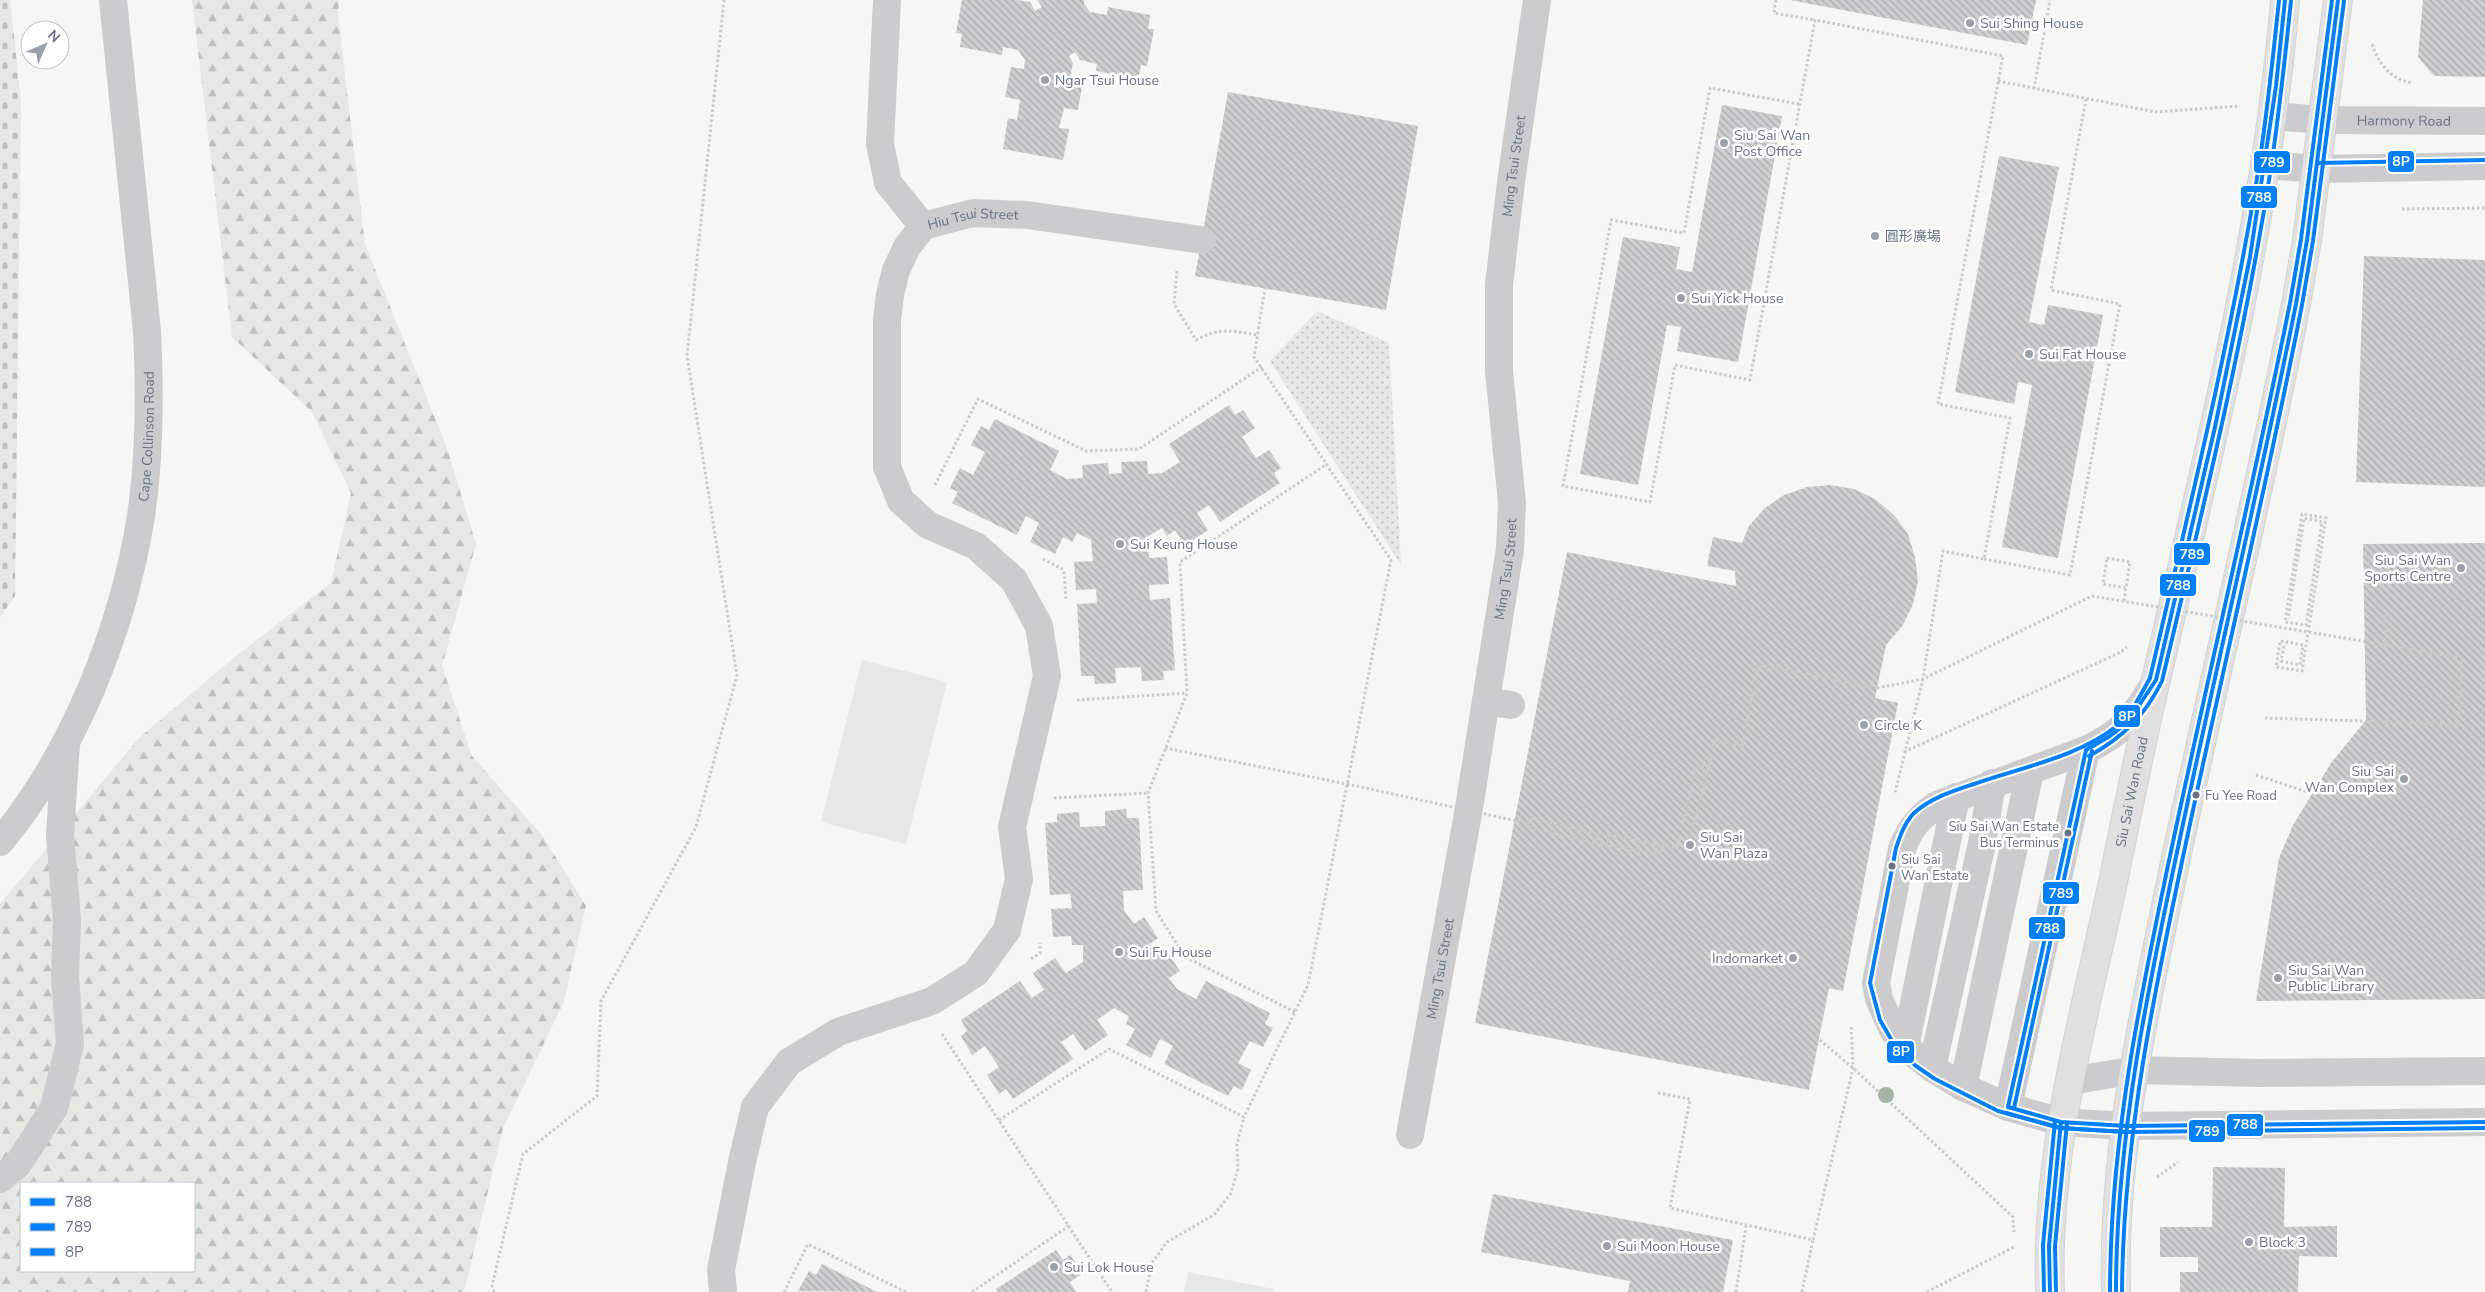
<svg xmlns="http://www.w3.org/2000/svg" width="2485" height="1292" font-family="'Nunito Sans','Noto Sans TC',sans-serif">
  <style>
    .grass { fill: #e5e8e3 }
    .forest { fill: url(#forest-firs); fill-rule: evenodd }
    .cemetery { fill: url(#cemetery-stones) }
    .park { fill: url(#park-dots) }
    .building { fill: url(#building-back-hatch) }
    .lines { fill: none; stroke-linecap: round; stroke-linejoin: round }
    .major-casing { stroke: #d2d2d3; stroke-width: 30 }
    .path { stroke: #c9caca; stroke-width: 3; stroke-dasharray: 2.5 2.5; stroke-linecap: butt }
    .minor { stroke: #ccccce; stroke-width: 28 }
    .major { stroke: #e0e0e1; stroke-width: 28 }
    .path-bridge { stroke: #c9caca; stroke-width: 3; stroke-dasharray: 2.5 2.5; stroke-linecap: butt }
    .bus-1-casing { stroke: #fff; stroke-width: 8 }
    .bus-2-casing { stroke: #fff; stroke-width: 8 }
    .bus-3-casing { stroke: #fff; stroke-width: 8 }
    .bus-1 { stroke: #0080ff; stroke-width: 4 }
    .bus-2 { stroke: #0080ff; stroke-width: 4 }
    .bus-3 { stroke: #0080ff; stroke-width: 4 }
    .tree { fill: #a7b2a6 }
    .poi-dot { fill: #99a1ab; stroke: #fff; stroke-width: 2 }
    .bus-dot { fill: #677383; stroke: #fff; stroke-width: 2 }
    .labels { text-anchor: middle; stroke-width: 5; stroke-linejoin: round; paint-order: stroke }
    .bus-label { font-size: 13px; fill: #677383; stroke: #fff; text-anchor: start }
    .poi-label { font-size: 14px; fill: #677383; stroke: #fff; text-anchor: start }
    .street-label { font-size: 14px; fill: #677383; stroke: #fff }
    .line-badge { stroke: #fff; stroke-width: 2 }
    .badge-label { font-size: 14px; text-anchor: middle; font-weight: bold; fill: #fff }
  </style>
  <defs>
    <pattern id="forest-firs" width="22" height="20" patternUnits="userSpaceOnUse" patternTransform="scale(1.25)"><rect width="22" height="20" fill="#e5e8e3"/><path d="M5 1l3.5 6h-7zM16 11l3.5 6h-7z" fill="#bdc0bd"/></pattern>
    <pattern id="cemetery-stones" width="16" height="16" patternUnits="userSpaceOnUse" patternTransform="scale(1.25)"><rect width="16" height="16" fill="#e5e8e3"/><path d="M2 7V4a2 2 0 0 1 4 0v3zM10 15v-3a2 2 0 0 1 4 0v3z" fill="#bdc0bd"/></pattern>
    <pattern id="park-dots" width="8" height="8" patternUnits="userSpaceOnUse" patternTransform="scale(1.25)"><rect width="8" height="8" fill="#e5e8e3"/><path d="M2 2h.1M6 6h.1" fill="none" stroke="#bdc0bd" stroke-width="1.8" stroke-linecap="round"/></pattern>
    <pattern id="building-back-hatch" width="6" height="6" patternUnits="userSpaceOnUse" patternTransform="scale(1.25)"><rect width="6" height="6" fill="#cecfd0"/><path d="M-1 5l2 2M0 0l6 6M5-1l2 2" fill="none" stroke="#abacae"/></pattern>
  </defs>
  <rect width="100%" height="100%" fill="#f6f6f5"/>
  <g class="grass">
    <path d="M 862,660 L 947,682 L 906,844 L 821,822 Z"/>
    <path d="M 1188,1272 L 1273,1289 L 1273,1292 L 1184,1292 Z"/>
  </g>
  <path class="forest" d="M 192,0 L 339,0 L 338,15 L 365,244 L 448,451 L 476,544 L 442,666 L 472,756 L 542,835 L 586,906 L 563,1004 L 503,1128 L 464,1292 L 0,1292 L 0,904 L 139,738 L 237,655 L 331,583 L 351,493 L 312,412 L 232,337 ZM 21,1183 L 194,1183 L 194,1271 L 21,1271 Z"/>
  <path class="cemetery" d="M 0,0 L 10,0 L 21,101 L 15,596 L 0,617 Z"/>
  <path class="park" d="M 1317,311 L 1389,343 L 1401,565 L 1270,361 Z"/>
  <g class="building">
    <path d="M 962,0 L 1017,0 L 1030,2 L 1035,11 L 1042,7 L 1037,0 L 1084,0 L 1084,4 L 1090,12 L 1107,15 L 1108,7 L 1150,15 L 1148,29 L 1154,29 L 1147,66 L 1141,65 L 1138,79 L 1096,71 L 1097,64 L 1080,60 L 1075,52 L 1069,56 L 1073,63 L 1070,77 L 1083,80 L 1078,110 L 1064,108 L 1059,128 L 1069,129 L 1063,160 L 1003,149 L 1008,118 L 1017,120 L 1020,100 L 1005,97 L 1011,67 L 1024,69 L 1025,60 L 1018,50 L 1003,47 L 1002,55 L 960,47 L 962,34 L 956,33 Z"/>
    <path d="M 1790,0 L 2036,0 L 2027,45 Z"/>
    <path d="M 2423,0 L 2485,0 L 2485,77 L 2434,76 L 2418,57 Z"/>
    <path d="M 1228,92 L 1418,126 L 1386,310 L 1195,276 Z"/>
    <path d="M 1722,105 L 1782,116 L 1738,362 L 1677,351 L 1681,327 L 1667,325 L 1638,485 L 1580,474 L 1623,237 L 1680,247 L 1676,269 L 1692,272 Z"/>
    <path d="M 1999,156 L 2059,167 L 2029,322 L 2044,325 L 2048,305 L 2103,315 L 2058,558 L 2002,547 L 2032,385 L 2018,382 L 2014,404 L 1955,392 Z"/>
    <path d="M 2364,256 L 2485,260 L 2485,487 L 2356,482 Z"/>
    <path d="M 1229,405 L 1235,415 L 1243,410 L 1255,428 L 1242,437 L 1256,458 L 1269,450 L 1281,468 L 1274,473 L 1280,483 L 1220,522 L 1209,505 L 1197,513 L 1208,530 L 1185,546 L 1175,530 L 1167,536 L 1162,528 L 1147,537 L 1149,558 L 1167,557 L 1169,584 L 1149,585 L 1150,600 L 1170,598 L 1175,670 L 1163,671 L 1164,680 L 1142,681 L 1141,667 L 1115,668 L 1116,683 L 1095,684 L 1094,676 L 1081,676 L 1077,604 L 1097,603 L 1096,589 L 1076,590 L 1074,562 L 1093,561 L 1091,540 L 1077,533 L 1072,542 L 1063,537 L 1055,554 L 1030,542 L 1039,523 L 1026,516 L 1017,535 L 952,503 L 958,492 L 950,488 L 960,468 L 973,475 L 985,452 L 971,445 L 981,426 L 989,430 L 995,419 L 1059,451 L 1050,470 L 1067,479 L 1083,478 L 1082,465 L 1108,463 L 1109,474 L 1122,473 L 1121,462 L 1147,461 L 1148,474 L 1162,473 L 1180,462 L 1169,444 Z"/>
    <path d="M 1830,485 L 1854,489 L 1875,499 L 1894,515 L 1908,534 L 1915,557 L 1918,581 L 1913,604 L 1903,625 L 1886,645 L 1875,698 L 1898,703 L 1843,991 L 1829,988 L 1809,1090 L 1475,1023 L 1567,552 L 1736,586 L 1735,571 L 1707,566 L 1713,537 L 1742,543 L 1749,526 L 1765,508 L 1784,495 L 1807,487 Z"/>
    <path d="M 2485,543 L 2485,999 L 2256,1001 L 2279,858 L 2293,825 L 2331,763 L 2366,720 L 2363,544 Z"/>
    <path d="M 1126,809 L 1127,818 L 1139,818 L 1143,890 L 1123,891 L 1124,910 L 1134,924 L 1144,917 L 1158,938 L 1150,944 L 1157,954 L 1165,949 L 1180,971 L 1169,978 L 1177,989 L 1196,999 L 1206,981 L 1270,1013 L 1265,1024 L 1273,1028 L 1263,1047 L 1250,1041 L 1238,1063 L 1251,1070 L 1242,1090 L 1234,1086 L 1228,1096 L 1164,1064 L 1173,1046 L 1160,1039 L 1151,1058 L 1126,1045 L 1135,1029 L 1126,1024 L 1129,1016 L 1114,1008 L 1097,1020 L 1108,1035 L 1085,1051 L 1073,1034 L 1061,1042 L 1073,1059 L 1013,1099 L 1006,1089 L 999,1094 L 987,1075 L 999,1067 L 985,1046 L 972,1055 L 961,1036 L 967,1031 L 961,1020 L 1020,981 L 1032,998 L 1044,990 L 1033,973 L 1055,958 L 1066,973 L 1083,962 L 1083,945 L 1072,945 L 1071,936 L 1053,937 L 1051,909 L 1072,908 L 1070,894 L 1050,895 L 1045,823 L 1057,822 L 1057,814 L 1079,812 L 1080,827 L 1105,826 L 1105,811 Z"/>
    <path d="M 2213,1167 L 2285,1168 L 2284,1227 L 2337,1226 L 2337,1257 L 2299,1256 L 2298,1292 L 2180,1292 L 2180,1272 L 2198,1272 L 2198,1257 L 2160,1257 L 2160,1227 L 2212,1227 Z"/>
    <path d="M 1493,1194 L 1733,1240 L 1723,1292 L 1628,1292 L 1630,1281 L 1481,1252 Z"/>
    <path d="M 1056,1250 L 1063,1260 L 1070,1255 L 1083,1273 L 1070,1282 L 1076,1292 L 998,1292 L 996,1289 Z"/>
    <path d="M 822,1264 L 877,1292 L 798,1291 L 809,1271 L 816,1275 Z"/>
  </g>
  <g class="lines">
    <defs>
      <g id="major">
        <path id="s5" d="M 2050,1292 C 2045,1153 2084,1017 2113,882 C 2127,813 2141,743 2157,675 C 2209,452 2266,228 2285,0"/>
        <path d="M 2116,1292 C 2112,1153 2144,1013 2172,877 C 2212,686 2259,496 2296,304 L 2307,240 L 2338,0"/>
      </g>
    </defs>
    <use href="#major" class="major-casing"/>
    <g class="path">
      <path d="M 1776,0 L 1774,13 L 1815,20"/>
      <path d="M 2372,44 C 2379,64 2390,79 2412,83"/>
      <path d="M 1998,81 L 2155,112 L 2240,106"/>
      <path d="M 2034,89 L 2050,0"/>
      <path d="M 1799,104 L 1710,88 L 1684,233 L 1611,220 L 1563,486 L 1650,502 L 1675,365 L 1750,380 L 1815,20 L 2003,56 L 1938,404 L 2010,418 L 1984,559 L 1943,551 L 1923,679 L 1895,793"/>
      <path d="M 2402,209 L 2485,208"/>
      <path d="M 1177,271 L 1174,304 L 1196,340 C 1219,327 1233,331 1257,335"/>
      <path d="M 935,485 L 978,399 L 1086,451 L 1139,449 L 1262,367"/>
      <path d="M 2107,558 L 2130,562 L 2126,588 L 2103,584 Z"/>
      <path d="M 1043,559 L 1064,570 L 1066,600"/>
      <path d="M 1984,559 L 2070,575 L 2120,304 L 2051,290 L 2086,99"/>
      <path d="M 2124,601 L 2126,587"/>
      <path d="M 2284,646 L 2281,661 L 2300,665 L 2303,645 L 2280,641 L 2276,667 L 2302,671 L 2326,518 L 2302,514 L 2285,622 L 2306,625 L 2322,522 L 2304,518 L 2288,619"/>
      <path d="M 1077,700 L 1187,693"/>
      <path d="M 2265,718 L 2459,724 L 2462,658 L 2386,645 L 2385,614"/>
      <path d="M 1165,748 L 1347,784"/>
      <path d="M 1904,752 L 2121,652 L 2127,647"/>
      <path d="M 2256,775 L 2313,794"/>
      <path d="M 1054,798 L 1148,793"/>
      <path d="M 1517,821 L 1528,823 L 1531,828 L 1596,843"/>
      <path d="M 1528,823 L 1533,818 L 1598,834"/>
      <path d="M 1609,835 L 1662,846"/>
      <path d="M 1606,845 L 1609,835 L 1598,834 L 1596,843 L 1660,855 L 1662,846 L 1687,848 L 1709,768"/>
      <path d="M 1677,846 L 1692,788 L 1695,765 L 1709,768 L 1714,741 L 1742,747 L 1758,665 L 1877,688"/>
      <path d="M 1031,959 L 1040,953 L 1040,943"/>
      <path d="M 1295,1012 L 1185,957 L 1156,911 L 1148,793 L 1187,693 L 1180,562 L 1327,464"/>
      <path d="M 942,1034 L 1112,1292"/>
      <path d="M 1820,1040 L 1853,1068 L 2013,1217 L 2014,1232"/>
      <path d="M 1658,1093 L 1690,1099 L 1670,1208 L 1813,1240 L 1853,1068 L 1851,1025"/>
      <path d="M 999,1120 L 1109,1049 L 1244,1117 L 1308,985 L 1391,560 L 1254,357 L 1265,288"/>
      <path d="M 2157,1177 L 2178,1162"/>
      <path d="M 494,1292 L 492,1286 L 523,1154 L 597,1096 L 601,1001 L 696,827 L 737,675 L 687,356 L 724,0"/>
      <path d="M 784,1292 L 808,1244 L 906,1292"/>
      <path d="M 972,1292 L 1069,1226"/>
      <path d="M 1146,1292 L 1152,1263 L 1167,1242 L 1214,1215 L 1231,1193 L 1238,1169 L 1237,1144 L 1244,1117"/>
      <path d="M 1736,1292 L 1746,1226"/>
      <path d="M 1802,1292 L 1813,1240"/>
      <path d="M 1927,1292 L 2014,1247"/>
    </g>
    <g class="minor">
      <path d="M 887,0 L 880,144 L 888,183 L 923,226"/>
      <path id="s1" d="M 2272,116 L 2323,120 L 2485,121"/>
      <path d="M 2266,165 L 2317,169 L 2485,166"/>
      <path id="s2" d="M 923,226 L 973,213 L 1027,215 L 1202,240"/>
      <path d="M 2154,684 C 2133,719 2123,732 2086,750 L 1937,805 C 1919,817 1910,828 1902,849 L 1876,983 L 1879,999 L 1892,1028 L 1905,1047 L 1932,1068 L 1963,1087 L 2008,1107 L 2061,1122 L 2126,1126 L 2485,1122"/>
      <path d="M 1486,701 L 1511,705"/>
      <path id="s3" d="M 0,842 C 74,753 123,629 141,516 C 150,455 150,392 147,331 L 113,0"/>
      <path d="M 1905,1047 L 1956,797"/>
      <path d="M 1932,1068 L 1982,843 L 1992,783"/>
      <path d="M 2070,1081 L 2136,1070 L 2260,1073 L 2485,1071"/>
      <path d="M 1963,1087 L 2030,771"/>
      <path d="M 2008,1107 L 2086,750"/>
      <path id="s4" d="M 1410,1135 L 1469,808 L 1510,549 L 1512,503 L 1499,371 L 1499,285 L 1511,182 L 1537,0"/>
      <path d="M 0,1179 L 18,1164 L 54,1108 L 70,1044 L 65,977 L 67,920 L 60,835 L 66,744"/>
      <path d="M 723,1292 L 721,1270 L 742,1162 L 755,1107 L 789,1062 L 838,1032 L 932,1001 L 976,973 L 1007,930 L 1019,879 L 1012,827 L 1047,676 L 1039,626 L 1014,580 L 976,546 L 928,525 L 901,501 L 887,467 L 887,320 L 890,295 L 896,270 L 907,247 L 923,226"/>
    </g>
    <use href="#major" class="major"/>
    <g class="path-bridge">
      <path d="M 1877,688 L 1923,679 L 2092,596 L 2386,645"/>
      <path d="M 1347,784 L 1517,821"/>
    </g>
    <defs>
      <g id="bus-1">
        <path d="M 2086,750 L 2110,736 L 2128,722 L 2156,680 L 2215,427 L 2250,257 L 2276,86 L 2285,0"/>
        <path d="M 2008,1107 L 2061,1122 L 2126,1126 L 2485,1122"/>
        <path d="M 2008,1107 L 2086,750"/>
        <path d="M 2050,1292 L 2049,1246 L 2061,1122"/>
        <path d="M 2116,1292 C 2116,1138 2148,988 2180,838 C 2218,660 2260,483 2296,304 L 2307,240 L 2338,0"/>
      </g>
      <g id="bus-2">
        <path d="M 2089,756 C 2122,738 2145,716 2162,681 C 2202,513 2243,345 2270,174 C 2279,116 2285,58 2291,1"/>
        <path d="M 2014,1108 L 2092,751"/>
        <path d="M 2006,1113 L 2060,1128 L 2126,1132 L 2485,1128"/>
        <path d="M 2056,1292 L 2055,1246 L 2067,1123"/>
        <path d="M 2122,1292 C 2123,1138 2155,988 2187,838 C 2225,660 2267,484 2302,305 L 2313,241 L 2344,1"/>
      </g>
      <g id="bus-3">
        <path d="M 2317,163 L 2485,160"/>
        <path d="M 2126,1132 L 2061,1128 L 1998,1111 L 1935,1079 L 1916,1066 L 1895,1046 L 1880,1020 L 1870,983 L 1896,848 C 1900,836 1904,824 1913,814 C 1930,798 1953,791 1974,784 C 2022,767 2079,757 2118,725 C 2132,713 2141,694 2150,678 C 2189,510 2230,342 2258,172 C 2267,115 2273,58 2279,0"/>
        <path d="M 2044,1292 L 2043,1245 L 2055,1121"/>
        <path d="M 2110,1292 C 2110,1137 2142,988 2174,837 C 2212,659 2254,482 2290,303 L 2301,239 L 2332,0"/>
      </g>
    </defs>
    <use href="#bus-1" class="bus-1-casing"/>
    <use href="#bus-2" class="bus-2-casing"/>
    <use href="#bus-3" class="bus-3-casing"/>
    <use href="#bus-1" class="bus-1"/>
    <use href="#bus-2" class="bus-2"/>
    <use href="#bus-3" class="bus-3"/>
  </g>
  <circle class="tree" cx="1886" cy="1095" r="8"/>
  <g class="poi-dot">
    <circle cx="1970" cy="23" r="5"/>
    <circle cx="1045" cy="80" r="5"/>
    <circle cx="1724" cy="143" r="5"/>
    <circle cx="1875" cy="236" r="5"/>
    <circle cx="1681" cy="298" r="5"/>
    <circle cx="2029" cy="354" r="5"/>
    <circle cx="1120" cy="544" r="5"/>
    <circle cx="2461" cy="568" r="5"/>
    <circle cx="1864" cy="725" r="5"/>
    <circle cx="2404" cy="779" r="5"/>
    <circle cx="1690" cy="845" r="5"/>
    <circle cx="1119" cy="952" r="5"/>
    <circle cx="1793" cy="958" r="5"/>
    <circle cx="2278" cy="978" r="5"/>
    <circle cx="2249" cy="1242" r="5"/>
    <circle cx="1607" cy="1246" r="5"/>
    <circle cx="1054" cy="1267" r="5"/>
  </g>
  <g class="bus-dot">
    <circle cx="2196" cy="795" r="4.5"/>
    <circle cx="2068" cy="833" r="4.5"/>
    <circle cx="1892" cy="866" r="4.5"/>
  </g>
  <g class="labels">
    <g class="bus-label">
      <text x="2205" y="800">Fu Yee Road</text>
      <text x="2059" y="831" text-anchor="end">Siu Sai Wan Estate<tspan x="2059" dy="16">Bus Terminus</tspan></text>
      <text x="1901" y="864">Siu Sai<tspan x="1901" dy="16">Wan Estate</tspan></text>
    </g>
    <g class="poi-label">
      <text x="1980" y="28">Sui Shing House</text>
      <text x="1055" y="85">Ngar Tsui House</text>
      <text x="1734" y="140">Siu Sai Wan<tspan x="1734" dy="16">Post Office</tspan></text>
      <text x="1885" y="241">圓形廣場</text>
      <text x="1691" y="303">Sui Yick House</text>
      <text x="2039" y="359">Sui Fat House</text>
      <text x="1130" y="549">Sui Keung House</text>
      <text x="2451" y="565" text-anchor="end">Siu Sai Wan<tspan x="2451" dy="16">Sports Centre</tspan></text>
      <text x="1874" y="730">Circle K</text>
      <text x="2394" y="776" text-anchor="end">Siu Sai<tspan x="2394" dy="16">Wan Complex</tspan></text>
      <text x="1700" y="842">Siu Sai<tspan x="1700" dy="16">Wan Plaza</tspan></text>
      <text x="1129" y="957">Sui Fu House</text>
      <text x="1783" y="963" text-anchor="end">Indomarket</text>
      <text x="2288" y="975">Siu Sai Wan<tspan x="2288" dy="16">Public Library</tspan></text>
      <text x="2259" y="1247">Block 3</text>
      <text x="1617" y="1251">Sui Moon House</text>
      <text x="1064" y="1272">Sui Lok House</text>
    </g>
    <g class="street-label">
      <text dy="5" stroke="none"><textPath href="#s1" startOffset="132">Harmony Road</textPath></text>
      <text dy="5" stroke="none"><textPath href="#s4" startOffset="979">Ming Tsui Street</textPath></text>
      <text dy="5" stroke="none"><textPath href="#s2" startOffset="51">Hiu Tsui Street</textPath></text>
      <text dy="5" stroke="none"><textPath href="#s3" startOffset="439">Cape Collinson Road</textPath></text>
      <text dy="5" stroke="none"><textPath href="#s4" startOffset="574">Ming Tsui Street</textPath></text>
      <text dy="5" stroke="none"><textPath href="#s5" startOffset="508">Siu Sai Wan Road</textPath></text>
      <text dy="5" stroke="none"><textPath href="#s4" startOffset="169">Ming Tsui Street</textPath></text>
    </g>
  </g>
  <g class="line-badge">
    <rect x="2387" y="150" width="28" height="23" rx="5" fill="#0080ff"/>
    <rect x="2253" y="150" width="38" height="24" rx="5" fill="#0080ff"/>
    <rect x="2240" y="185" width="38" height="24" rx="5" fill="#0080ff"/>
    <rect x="2173" y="542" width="38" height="24" rx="5" fill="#0080ff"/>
    <rect x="2159" y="573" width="38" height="24" rx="5" fill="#0080ff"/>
    <rect x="2113" y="704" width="28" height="24" rx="5" fill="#0080ff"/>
    <rect x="2042" y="881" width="38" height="24" rx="5" fill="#0080ff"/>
    <rect x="2028" y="916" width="38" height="24" rx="5" fill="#0080ff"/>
    <rect x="1886" y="1040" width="29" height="24" rx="5" fill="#0080ff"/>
    <rect x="2226" y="1113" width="38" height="24" rx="5" fill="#0080ff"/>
    <rect x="2188" y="1119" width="38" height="24" rx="5" fill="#0080ff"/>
  </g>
  <g class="badge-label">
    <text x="2401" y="166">8P</text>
    <text x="2272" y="167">789</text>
    <text x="2259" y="202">788</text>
    <text x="2192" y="559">789</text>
    <text x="2178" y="590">788</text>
    <text x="2127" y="721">8P</text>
    <text x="2061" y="898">789</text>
    <text x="2047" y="933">788</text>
    <text x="1901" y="1056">8P</text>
    <text x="2245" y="1129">788</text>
    <text x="2207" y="1136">789</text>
  </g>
  <rect x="20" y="1182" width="175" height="90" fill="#ffffff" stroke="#c2c7cd"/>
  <rect x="30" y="1198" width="25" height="8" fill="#0080ff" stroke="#c2c7cd"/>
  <text x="65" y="1207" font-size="15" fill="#677383">788</text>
  <rect x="30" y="1223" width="25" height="8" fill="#0080ff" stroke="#c2c7cd"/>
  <text x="65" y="1232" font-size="15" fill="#677383">789</text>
  <rect x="30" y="1248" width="25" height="8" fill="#0080ff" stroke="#c2c7cd"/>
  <text x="65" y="1257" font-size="15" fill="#677383">8P</text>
  <g transform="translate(45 45) rotate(45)"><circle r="24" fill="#ffffff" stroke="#c2c7cd"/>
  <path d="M0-4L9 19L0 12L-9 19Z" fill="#99a1ab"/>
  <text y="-8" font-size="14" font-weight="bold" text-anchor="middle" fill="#677383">N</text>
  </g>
</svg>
